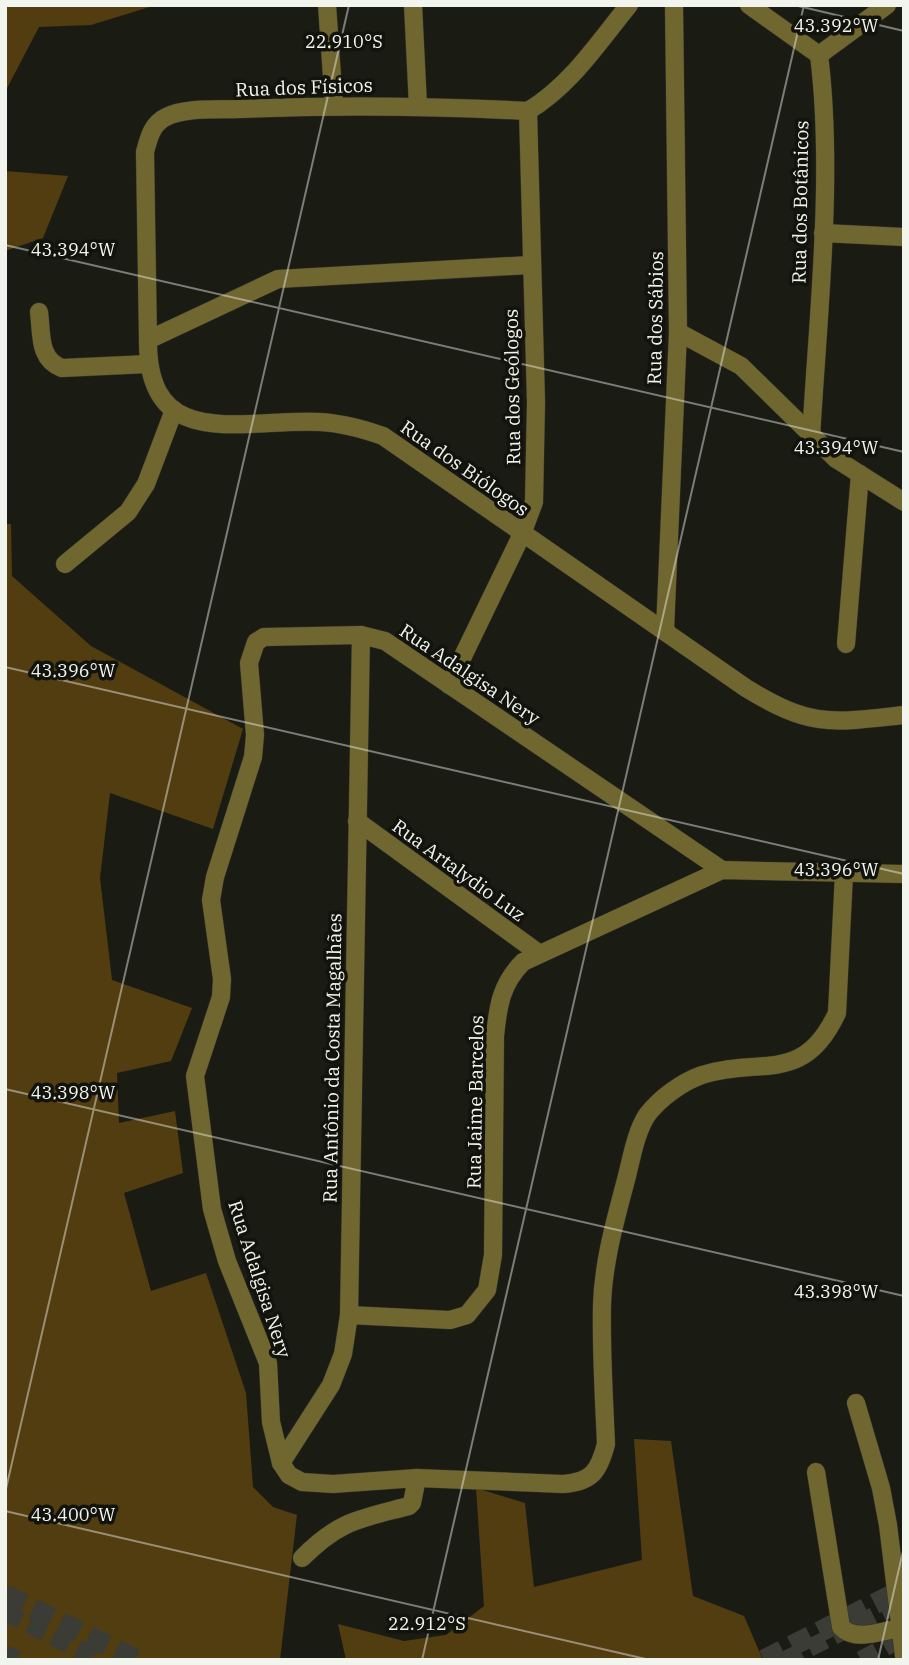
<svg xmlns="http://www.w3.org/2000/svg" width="909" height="1665" font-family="'IBM Plex Serif',serif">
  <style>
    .forest { fill: #523d11 }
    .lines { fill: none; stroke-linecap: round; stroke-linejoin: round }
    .minor-tunnel { stroke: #3a3c35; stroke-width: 18; stroke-dasharray: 18 9; stroke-linecap: butt }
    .highway-tunnel { stroke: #3a3c35; stroke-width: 21; stroke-dasharray: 21 10; stroke-linecap: butt }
    .minor-casing { stroke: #34362e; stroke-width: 19 }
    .minor { stroke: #706730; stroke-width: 18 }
    .ticks { fill: none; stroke: #f2f4ee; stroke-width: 2; stroke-opacity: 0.45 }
    .labels { text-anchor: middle; stroke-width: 7; stroke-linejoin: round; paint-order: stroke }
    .street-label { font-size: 19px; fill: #f2f4ee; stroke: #11130c }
    .ticks-label { font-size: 18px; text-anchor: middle; fill: #f2f4ee; stroke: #11130c; stroke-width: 7; stroke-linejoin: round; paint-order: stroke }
  </style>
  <rect width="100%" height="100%" fill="#1a1c14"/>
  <g class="forest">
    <path d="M 5,5 L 156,5 L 91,25 L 39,27 L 5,92 Z"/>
    <path d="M 5,171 L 68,176 L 43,238 L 5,251 Z"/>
    <path d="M 5,524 L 11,524 L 12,576 L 91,646 L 243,729 L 213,829 L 110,793 L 100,878 L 112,980 L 192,1008 L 171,1061 L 117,1073 L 119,1123 L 175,1111 L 183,1173 L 124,1193 L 151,1291 L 206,1273 L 246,1393 L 253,1487 L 273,1507 L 297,1515 L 280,1660 L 5,1660 Z"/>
    <path d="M 634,1439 L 671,1441 L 693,1596 L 744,1616 L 763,1660 L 346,1660 L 338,1624 L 404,1641 L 446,1635 L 484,1606 L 476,1488 L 525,1503 L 534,1587 L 642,1560 Z"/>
  </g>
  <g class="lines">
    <g class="minor-tunnel">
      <path d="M 5,1612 L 99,1660"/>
      <path d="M 5,1654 L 17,1660"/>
      <path d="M 785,1660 L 904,1601"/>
      <path d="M 861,1660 L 904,1637"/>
    </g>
    <g class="highway-tunnel">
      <path d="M 5,1595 L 137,1660"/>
      <path d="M 764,1660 L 904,1589"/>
    </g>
    <defs>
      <g id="minor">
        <path d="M 327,5 L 334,105"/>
        <path d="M 413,5 L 418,106"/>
        <path d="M 749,5 L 819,55 C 834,175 818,315 811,437"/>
        <path d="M 819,55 L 887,5"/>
        <path d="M 823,233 L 904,237"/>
        <path d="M 530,265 L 278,279 L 148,340 C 147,454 244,418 320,422 C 342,423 363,429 383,436 L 746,688 C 811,728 830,723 904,715"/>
        <path d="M 39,312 C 42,334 38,359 62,368 L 148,364"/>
        <path d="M 678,332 L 741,366 L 836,459 L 904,502"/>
        <path d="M 148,340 L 145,152 C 149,137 152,124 166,117 C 186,107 218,110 240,109 C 337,105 431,106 528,111 C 570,86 598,43 629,5"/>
        <path d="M 65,564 L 128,512 L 146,484 L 174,410"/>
        <path d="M 665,630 L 678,332 L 674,5"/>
        <path d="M 846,644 L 860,474"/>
        <path d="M 449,685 L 522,534 L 534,502 L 536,402 L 528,111"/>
        <path d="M 357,821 L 537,952"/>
        <path d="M 722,870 L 385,641 L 361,635 L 264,637 L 256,642 L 249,663 L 255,735 L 253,757 L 215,877 L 211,900 L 222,979 L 221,997 L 195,1076 L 212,1209 L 227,1261 L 268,1363 L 271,1422 L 281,1463 L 289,1475 L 302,1482 L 333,1484 L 417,1478 L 563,1484 C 592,1482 599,1471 606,1444 C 604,1398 601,1352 602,1306 C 603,1262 616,1218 627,1176 C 632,1156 636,1132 647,1115 C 660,1098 682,1082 702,1075 C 761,1056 803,1086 837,1013 L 844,874"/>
        <path d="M 349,1315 L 450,1320 L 467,1315 L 487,1290 L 493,1255 L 495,1036 C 498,1006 501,984 523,962 L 722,870 L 904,874"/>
        <path d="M 856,1403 L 881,1488 L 888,1525 L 904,1656"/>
        <path d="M 281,1463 L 331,1385 L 343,1354 L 349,1315 L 361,635"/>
        <path d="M 816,1472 L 841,1627 C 855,1642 882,1631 900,1628"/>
        <path d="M 302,1558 C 340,1520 359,1519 409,1506 L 412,1503 L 417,1478"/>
      </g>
    </defs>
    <use href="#minor" class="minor-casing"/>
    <use href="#minor" class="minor"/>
  </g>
  <path class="ticks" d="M 794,5 L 904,31M 5,245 L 904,452M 5,667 L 904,874M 5,1089 L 904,1296M 5,1493 L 349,5M 5,1511 L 650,1660M 422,1660 L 804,5M 878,1660 L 904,1547"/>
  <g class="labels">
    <g class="street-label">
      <text transform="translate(304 87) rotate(-2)" y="7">Rua dos Físicos</text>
      <text transform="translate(800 202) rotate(-89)" y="7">Rua dos Botânicos</text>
      <text transform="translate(655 318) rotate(-89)" y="7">Rua dos Sábios</text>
      <text transform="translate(512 387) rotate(-91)" y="7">Rua dos Geólogos</text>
      <text transform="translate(465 468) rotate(35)" y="7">Rua dos Biólogos</text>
      <text transform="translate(470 674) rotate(34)" y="7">Rua Adalgisa Nery</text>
      <text transform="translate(459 870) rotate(36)" y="7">Rua Artalydio Luz</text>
      <text transform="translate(332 1058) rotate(-89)" y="7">Rua Antônio da Costa Magalhães</text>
      <text transform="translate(475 1102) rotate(-89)" y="7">Rua Jaime Barcelos</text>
      <text transform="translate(260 1279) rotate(72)" y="7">Rua Adalgisa Nery</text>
    </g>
  </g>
  <g class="ticks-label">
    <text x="836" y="32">43.392°W</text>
    <text x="344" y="48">22.910°S</text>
    <text x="73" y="256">43.394°W</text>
    <text x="836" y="454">43.394°W</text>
    <text x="73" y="677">43.396°W</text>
    <text x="836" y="876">43.396°W</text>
    <text x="73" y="1099">43.398°W</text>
    <text x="836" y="1298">43.398°W</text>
    <text x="73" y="1521">43.400°W</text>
    <text x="427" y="1630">22.912°S</text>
  </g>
  <rect width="909" height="1665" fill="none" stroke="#f2f4ee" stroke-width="14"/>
</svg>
